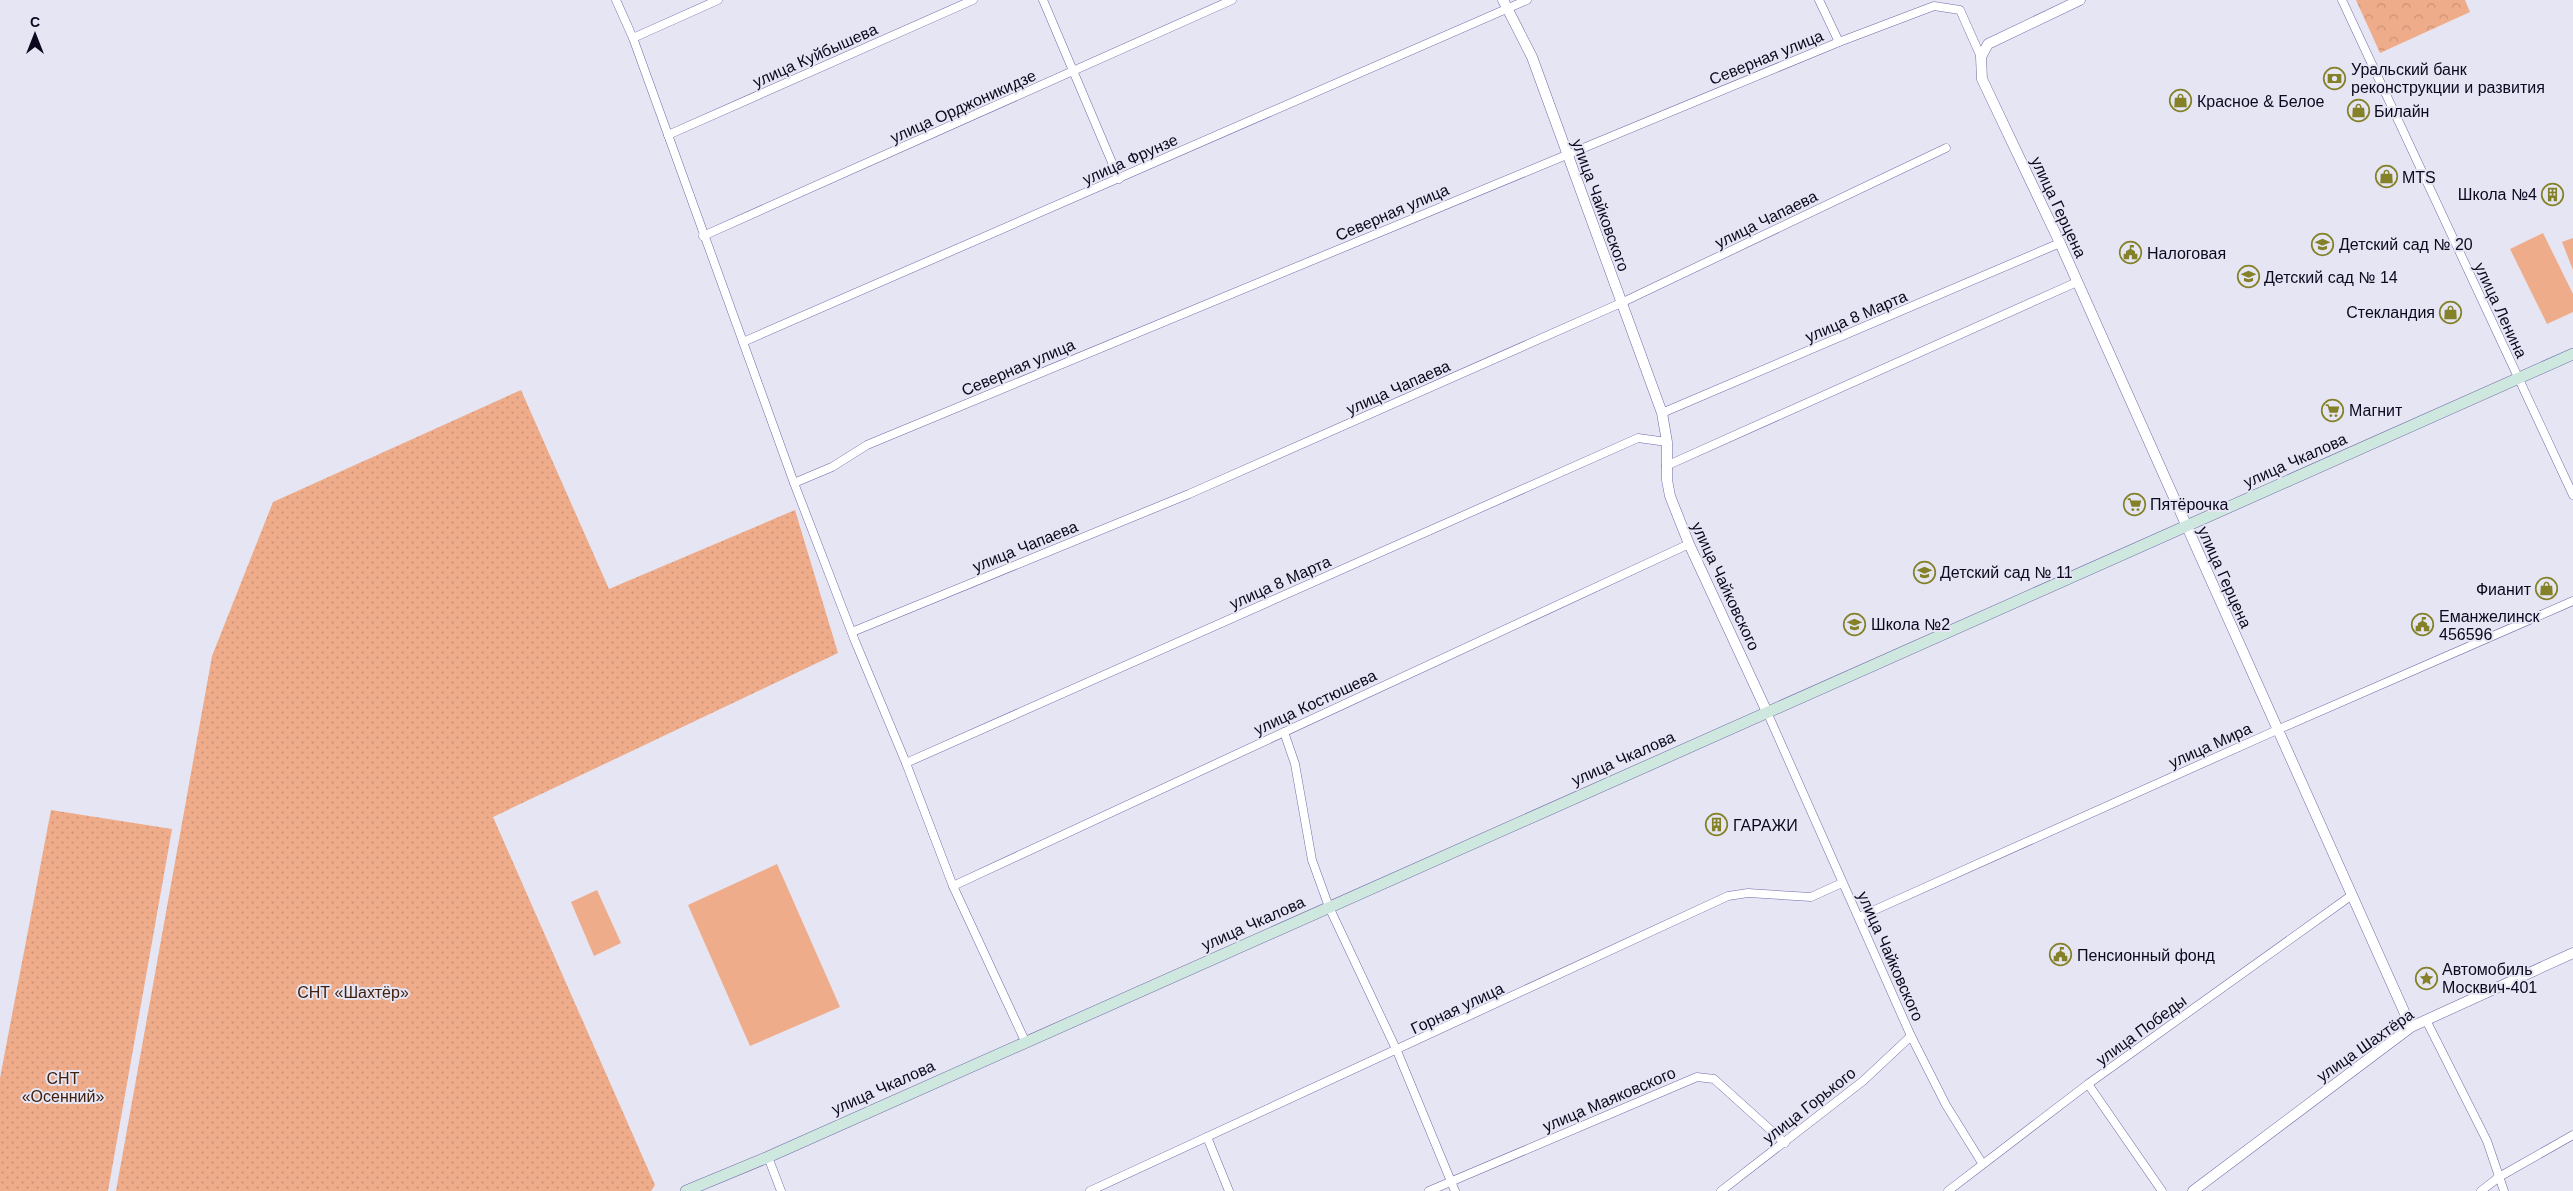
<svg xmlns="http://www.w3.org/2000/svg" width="2573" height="1191" font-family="Helvetica,sans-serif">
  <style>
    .grass { fill: #efac8a }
    .park { fill: url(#park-crowns) }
    .garden { fill: url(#garden-dots) }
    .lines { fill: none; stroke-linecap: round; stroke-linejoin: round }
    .minor-casing { stroke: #706aa9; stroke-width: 9 }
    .tertiary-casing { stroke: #706aa9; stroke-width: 11 }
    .secondary-casing { stroke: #706aa9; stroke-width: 12 }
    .minor { stroke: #fff; stroke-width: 8 }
    .tertiary { stroke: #fff; stroke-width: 10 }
    .secondary { stroke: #cfe8df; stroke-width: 11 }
    .labels { text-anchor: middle; stroke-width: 4; stroke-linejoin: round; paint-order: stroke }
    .street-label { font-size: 16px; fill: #0c081f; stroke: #e5e5f3 }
    .poi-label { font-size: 16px; fill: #0c081f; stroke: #e5e5f3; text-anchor: start }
    .park-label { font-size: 16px; fill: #41200e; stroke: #e5e5f3 }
  </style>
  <defs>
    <pattern id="park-crowns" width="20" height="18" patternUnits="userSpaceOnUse" patternTransform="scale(1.25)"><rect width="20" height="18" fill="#efac8a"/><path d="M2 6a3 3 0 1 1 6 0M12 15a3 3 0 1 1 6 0" fill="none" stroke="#cc9277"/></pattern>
    <pattern id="garden-dots" width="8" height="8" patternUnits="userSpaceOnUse" patternTransform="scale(1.25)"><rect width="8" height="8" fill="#efac8a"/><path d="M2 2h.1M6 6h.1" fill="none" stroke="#cc9277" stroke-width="1.8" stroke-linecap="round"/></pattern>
  </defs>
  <rect width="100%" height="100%" fill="#e5e5f3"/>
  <g class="grass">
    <path d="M 2543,233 L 2573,294 L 2573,312 L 2547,324 L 2510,249 Z"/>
    <path d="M 2573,238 L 2573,270 L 2562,242 Z"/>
    <path d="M 777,864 L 840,1007 L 750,1046 L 688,905 Z"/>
    <path d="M 597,890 L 621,943 L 594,956 L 571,902 Z"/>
  </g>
  <path class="park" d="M 2356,0 L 2465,0 L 2470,12 L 2380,53 Z"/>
  <g class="garden">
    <path d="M 521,390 L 609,589 L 795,510 L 838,653 L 493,817 L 655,1185 L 651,1191 L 116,1191 L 212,656 L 273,502 Z"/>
    <path d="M 51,810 L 172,829 L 108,1191 L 0,1191 L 0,1078 Z"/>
  </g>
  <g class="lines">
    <defs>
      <g id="minor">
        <path d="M 616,0 L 633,38 L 794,483 L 855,641 L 906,763 L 953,886 L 1025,1041"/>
        <path d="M 1043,0 L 1119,179"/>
        <path d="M 1819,0 L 1839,42"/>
        <path d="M 2342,0 L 2573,495"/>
        <path d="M 633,38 L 718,0"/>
        <path d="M 668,135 L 973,0"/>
        <path d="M 703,236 L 1232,0"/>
        <path d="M 743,342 L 1527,0"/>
        <path d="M 1662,413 L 2060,243"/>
        <path d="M 1666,466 L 2077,282"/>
        <path d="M 794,483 L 832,467 L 867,445 L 1839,42 L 1934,6 L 1960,10 L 1981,57"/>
        <path d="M 852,632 L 1189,494 L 1621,303 L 1946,148"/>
        <path d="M 1767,712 L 1911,1036 L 1946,1105 L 1982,1163"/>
        <path d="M 1284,732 L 1295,764 L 1312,860 L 1329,907 L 1397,1051 L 1455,1191"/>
        <path d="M 906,763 L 1638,438 L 1667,442"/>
        <path d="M 953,886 L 1689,544"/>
        <path d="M 1859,917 L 2277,730 L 2573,601"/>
        <path d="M 2426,1020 L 2487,1141 L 2504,1191"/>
        <path d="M 2088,1084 L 2162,1191"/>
        <path d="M 1207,1137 L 1229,1191"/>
        <path d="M 768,1157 L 781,1191"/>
        <path d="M 1090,1191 L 1728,896 L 1748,893 L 1811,897 L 1842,883"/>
        <path d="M 1429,1191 L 1697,1077 L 1714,1079 L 1785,1143"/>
        <path d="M 1721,1191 L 1863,1081 L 1911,1036"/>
        <path d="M 1948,1191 L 2088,1084 L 2352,895"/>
        <path d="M 2481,1191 L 2499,1177 L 2573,1135"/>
      </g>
      <g id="tertiary">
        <path d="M 1503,0 L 1532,57 L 1662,413 L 1667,442 L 1667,480 L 1670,496 L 1689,544 L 1767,712"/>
        <path d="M 2080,0 L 1988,44 L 1981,57 L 1982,79 L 2060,243 L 2411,1027"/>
        <path d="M 2193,1191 L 2411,1027 L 2573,953"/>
      </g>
      <path id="secondary" d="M 686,1191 L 768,1157 L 2573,354"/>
    </defs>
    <use href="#minor" class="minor-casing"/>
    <use href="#tertiary" class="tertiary-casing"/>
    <use href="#secondary" class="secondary-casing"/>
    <use href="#minor" class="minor"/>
    <use href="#tertiary" class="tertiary"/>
    <use href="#secondary" class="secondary"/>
  </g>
  <defs>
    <symbol id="bank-ring" viewBox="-11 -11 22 22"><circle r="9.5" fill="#e5e5f3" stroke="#848129" stroke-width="1.5"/><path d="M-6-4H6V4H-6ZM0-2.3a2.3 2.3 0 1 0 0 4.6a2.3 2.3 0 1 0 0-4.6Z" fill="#848129"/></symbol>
    <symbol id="shop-ring" viewBox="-11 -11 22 22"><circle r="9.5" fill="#e5e5f3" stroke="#848129" stroke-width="1.5"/><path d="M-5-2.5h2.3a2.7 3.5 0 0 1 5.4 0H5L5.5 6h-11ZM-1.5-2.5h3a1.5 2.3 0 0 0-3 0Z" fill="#848129"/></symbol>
    <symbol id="building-ring" viewBox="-11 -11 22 22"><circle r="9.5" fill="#e5e5f3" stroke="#848129" stroke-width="1.5"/><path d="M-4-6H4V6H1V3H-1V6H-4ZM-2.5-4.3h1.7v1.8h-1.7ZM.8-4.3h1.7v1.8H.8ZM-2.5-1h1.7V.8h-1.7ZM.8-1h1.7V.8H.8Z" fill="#848129"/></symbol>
    <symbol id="school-ring" viewBox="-11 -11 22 22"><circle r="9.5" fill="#e5e5f3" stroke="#848129" stroke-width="1.5"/><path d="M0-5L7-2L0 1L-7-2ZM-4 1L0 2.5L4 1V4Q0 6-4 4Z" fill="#848129"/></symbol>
    <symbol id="civic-ring" viewBox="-11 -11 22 22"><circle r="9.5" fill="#e5e5f3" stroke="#848129" stroke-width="1.5"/><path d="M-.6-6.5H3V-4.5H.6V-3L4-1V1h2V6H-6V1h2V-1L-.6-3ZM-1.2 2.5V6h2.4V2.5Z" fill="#848129"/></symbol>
    <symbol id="supermarket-ring" viewBox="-11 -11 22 22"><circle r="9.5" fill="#e5e5f3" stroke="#848129" stroke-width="1.5"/><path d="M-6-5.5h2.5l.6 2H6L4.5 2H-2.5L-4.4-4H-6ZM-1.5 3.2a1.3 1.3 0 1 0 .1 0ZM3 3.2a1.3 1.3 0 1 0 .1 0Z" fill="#848129"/></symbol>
    <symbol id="sight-ring" viewBox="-11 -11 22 22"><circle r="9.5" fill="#e5e5f3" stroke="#848129" stroke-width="1.5"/><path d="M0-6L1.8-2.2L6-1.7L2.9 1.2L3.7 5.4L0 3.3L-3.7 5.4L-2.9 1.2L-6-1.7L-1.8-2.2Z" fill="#848129"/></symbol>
  </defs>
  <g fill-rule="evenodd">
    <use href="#bank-ring" x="2322" y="66" width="25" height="25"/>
    <use href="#shop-ring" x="2168" y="88" width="25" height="25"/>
    <use href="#shop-ring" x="2346" y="98" width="25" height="25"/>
    <use href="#shop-ring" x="2374" y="164" width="25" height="25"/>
    <use href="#building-ring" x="2540" y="182" width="25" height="25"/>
    <use href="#school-ring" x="2310" y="232" width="25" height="25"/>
    <use href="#civic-ring" x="2118" y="240" width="25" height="25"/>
    <use href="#school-ring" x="2236" y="264" width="25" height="25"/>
    <use href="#shop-ring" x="2438" y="300" width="25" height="25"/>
    <use href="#supermarket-ring" x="2320" y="398" width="25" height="25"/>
    <use href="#supermarket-ring" x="2122" y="492" width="25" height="25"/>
    <use href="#school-ring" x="1912" y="560" width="25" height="25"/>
    <use href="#shop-ring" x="2534" y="576" width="25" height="25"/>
    <use href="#school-ring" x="1842" y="612" width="25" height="25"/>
    <use href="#civic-ring" x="2410" y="612" width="25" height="25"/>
    <use href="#building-ring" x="1704" y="812" width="25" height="25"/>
    <use href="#civic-ring" x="2048" y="942" width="25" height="25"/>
    <use href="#sight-ring" x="2414" y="966" width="25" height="25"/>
  </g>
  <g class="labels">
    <g class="street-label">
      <text transform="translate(815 55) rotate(-24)" y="6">улица Куйбышева</text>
      <text transform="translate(1766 57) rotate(-22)" y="6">Северная улица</text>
      <text transform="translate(963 106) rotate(-24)" y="6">улица Орджоникидзе</text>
      <text transform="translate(1130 159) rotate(-24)" y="6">улица Фрунзе</text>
      <text transform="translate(1601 205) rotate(70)" y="6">улица Чайковского</text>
      <text transform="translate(2059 207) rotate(65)" y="6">улица Герцена</text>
      <text transform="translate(1392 212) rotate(-23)" y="6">Северная улица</text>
      <text transform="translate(1766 219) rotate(-26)" y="6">улица Чапаева</text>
      <text transform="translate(2501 310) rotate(65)" y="6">улица Ленина</text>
      <text transform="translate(1856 316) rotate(-23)" y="6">улица 8 Марта</text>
      <text transform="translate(1018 367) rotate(-23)" y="6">Северная улица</text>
      <text transform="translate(1398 387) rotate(-24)" y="6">улица Чапаева</text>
      <text transform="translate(2295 460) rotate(-24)" y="6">улица Чкалова</text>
      <text transform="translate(1025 546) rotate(-22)" y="6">улица Чапаева</text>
      <text transform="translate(2225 577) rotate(66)" y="6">улица Герцена</text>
      <text transform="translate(1280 582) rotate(-24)" y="6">улица 8 Марта</text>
      <text transform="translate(1726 586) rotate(65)" y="6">улица Чайковского</text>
      <text transform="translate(1315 702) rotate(-25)" y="6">улица Костюшева</text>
      <text transform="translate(2210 745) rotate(-24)" y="6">улица Мира</text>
      <text transform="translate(1623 758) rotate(-24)" y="6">улица Чкалова</text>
      <text transform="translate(1253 923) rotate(-24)" y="6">улица Чкалова</text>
      <text transform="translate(1891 956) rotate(66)" y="6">улица Чайковского</text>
      <text transform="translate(1457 1008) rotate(-25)" y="6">Горная улица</text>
      <text transform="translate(2141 1030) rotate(-36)" y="6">улица Победы</text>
      <text transform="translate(2365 1045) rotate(-35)" y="6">улица Шахтёра</text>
      <text transform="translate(883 1087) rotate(-24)" y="6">улица Чкалова</text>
      <text transform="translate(1609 1099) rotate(-23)" y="6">улица Маяковского</text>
      <text transform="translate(1809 1105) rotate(-38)" y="6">улица Горького</text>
    </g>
    <g class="poi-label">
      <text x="2351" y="75">Уральский банк<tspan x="2351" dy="18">реконструкции и развития</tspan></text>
      <text x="2197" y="107">Красное &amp; Белое</text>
      <text x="2374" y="117">Билайн</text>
      <text x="2402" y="183">MTS</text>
      <text x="2537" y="200" text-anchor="end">Школа №4</text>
      <text x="2339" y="250">Детский сад № 20</text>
      <text x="2147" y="259">Налоговая</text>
      <text x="2264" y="283">Детский сад № 14</text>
      <text x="2435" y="318" text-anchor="end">Стекландия</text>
      <text x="2349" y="416">Магнит</text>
      <text x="2150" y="510">Пятёрочка</text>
      <text x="1940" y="578">Детский сад № 11</text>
      <text x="2531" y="595" text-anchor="end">Фианит</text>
      <text x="2439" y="622">Еманжелинск<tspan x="2439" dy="18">456596</tspan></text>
      <text x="1871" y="630">Школа №2</text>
      <text x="1733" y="831">ГАРАЖИ</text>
      <text x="2077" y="961">Пенсионный фонд</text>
      <text x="2442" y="975">Автомобиль<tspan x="2442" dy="18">Москвич-401</tspan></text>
    </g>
    <g class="park-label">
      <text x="353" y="998">СНТ «Шахтёр»</text>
      <text x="63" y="1084">СНТ<tspan x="63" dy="18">«Осенний»</tspan></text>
    </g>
  </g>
  <g transform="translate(35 35)" stroke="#e5e5f3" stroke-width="4" paint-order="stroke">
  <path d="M0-4L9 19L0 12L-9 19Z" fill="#0c081f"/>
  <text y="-8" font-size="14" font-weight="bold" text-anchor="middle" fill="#0c081f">С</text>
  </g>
</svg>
